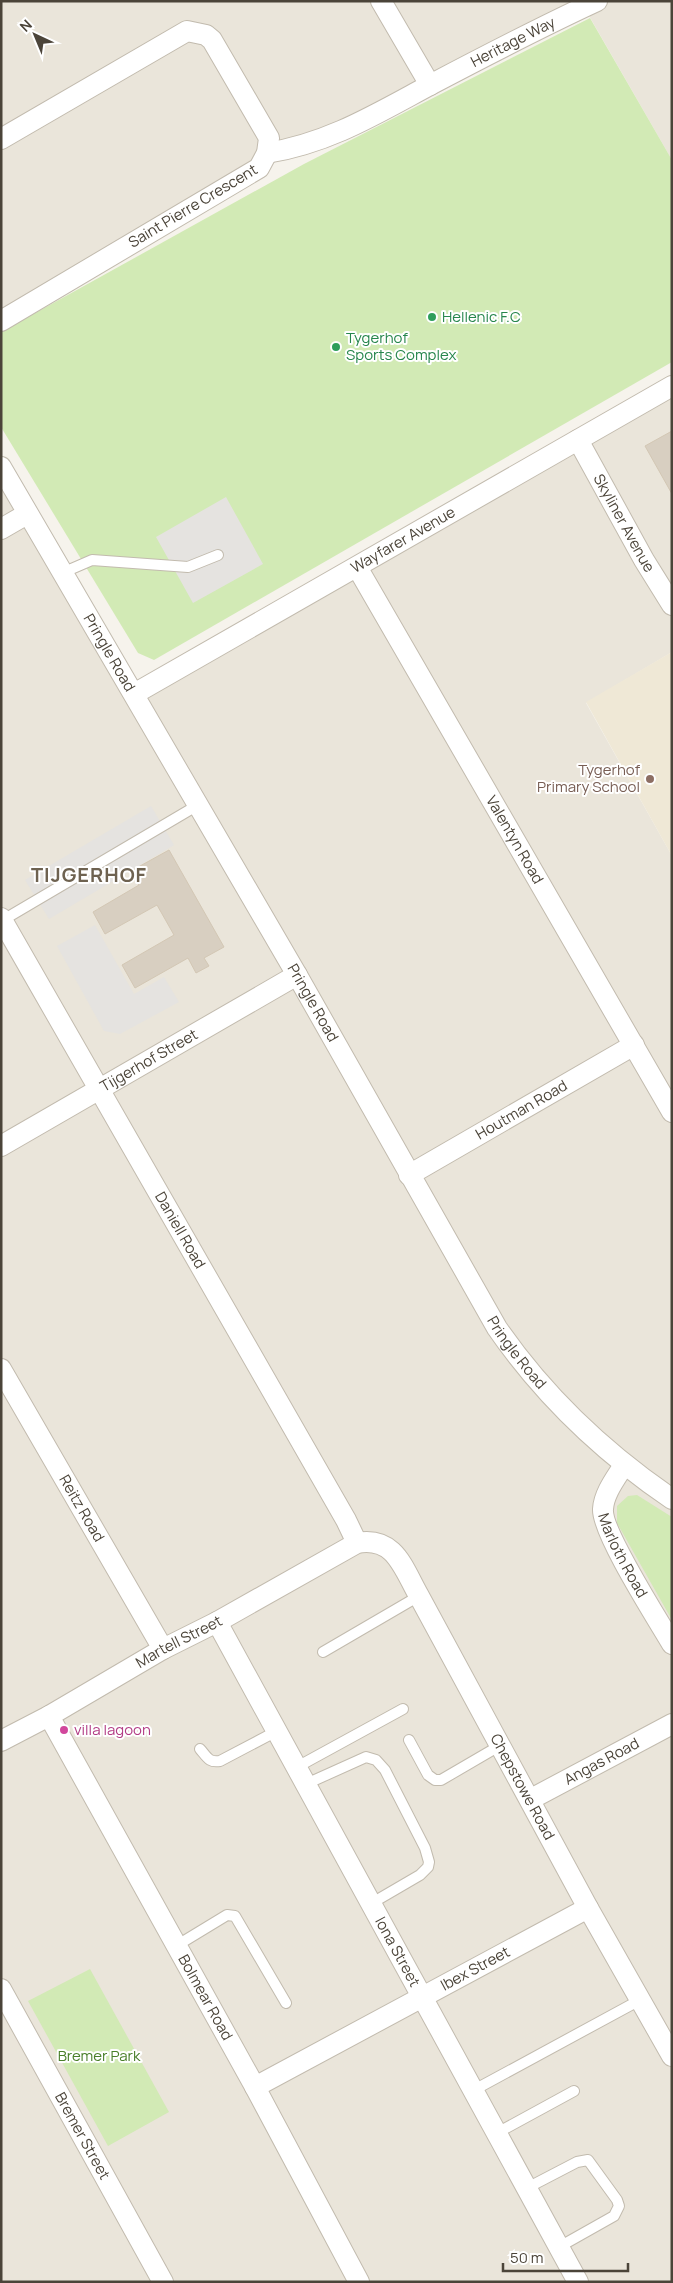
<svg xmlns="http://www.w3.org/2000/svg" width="673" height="2283" font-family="Manrope,sans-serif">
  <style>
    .residential { fill: #eae5da }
    .education { fill: #efe8d6 }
    .green { fill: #d2eab5 }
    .parking { fill: #e5e3e0 }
    .building { fill: #d8cfc1; stroke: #d3c7b4 }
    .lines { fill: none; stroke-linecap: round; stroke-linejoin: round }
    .service-casing { stroke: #c2bbae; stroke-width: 12 }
    .minor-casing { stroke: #c2bbae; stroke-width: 22 }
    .service { stroke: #fff; stroke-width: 10 }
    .minor { stroke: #fff; stroke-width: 20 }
    .leisure-dot { fill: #2e9e5b; stroke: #fff; stroke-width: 2 }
    .education-dot { fill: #8d6e63; stroke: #fff; stroke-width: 2 }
    .hotel-dot { fill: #d1479c; stroke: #fff; stroke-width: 2 }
    .labels { text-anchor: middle; stroke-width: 4; stroke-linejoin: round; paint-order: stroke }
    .street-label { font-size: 15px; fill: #4b4439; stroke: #fff }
    .leisure-label { font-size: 15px; fill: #27864d; stroke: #fff; text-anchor: start }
    .education-label { font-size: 15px; fill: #785e54; stroke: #fff; text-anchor: end }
    .hotel-label { font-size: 15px; fill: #b23c85; stroke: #fff; text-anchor: start }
    .park-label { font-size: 15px; fill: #4a7f2a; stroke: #fff }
    .district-label { font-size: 20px; font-weight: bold; letter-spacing: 1px; fill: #6e6250; stroke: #fff }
  </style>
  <rect width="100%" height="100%" fill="#f6f3ec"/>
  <g class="residential">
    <path d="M 1,1 L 672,1 L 672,160 L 584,7 L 302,144 L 1,321 Z"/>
    <path d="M 672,386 L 672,652 L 586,703 L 672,856 L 672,2282 L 1,2282 L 1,467 L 134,693 Z"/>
  </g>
  <path class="education" d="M 672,652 L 672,856 L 586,702 Z"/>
  <g class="green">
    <path d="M 590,18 L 672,160 L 672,362 L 154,660 L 138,653 L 1,427 L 1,332 L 304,164 Z"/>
    <path d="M 637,1495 L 672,1517 L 672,1620 L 617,1523 L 617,1506 L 628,1496 Z"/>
    <path d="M 90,1969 L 169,2112 L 108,2146 L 28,2001 Z"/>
  </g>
  <g class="parking">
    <path d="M 226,497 L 263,564 L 193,603 L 156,537 Z"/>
    <path d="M 151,806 L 174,845 L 49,919 L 25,880 Z"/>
    <path d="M 95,925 L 134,994 L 164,977 L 179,1002 L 120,1034 L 104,1031 L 57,946 Z"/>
  </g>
  <g class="building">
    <path d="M 672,431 L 672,494 L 645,446 Z"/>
    <path d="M 169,850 L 224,947 L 204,958 L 209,966 L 196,973 L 188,958 L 135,988 L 122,965 L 174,935 L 157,905 L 105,934 L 93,912 L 139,885 L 131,871 Z"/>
  </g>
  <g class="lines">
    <defs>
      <g id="service">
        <path d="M 62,573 L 92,560 L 188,567 L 218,555"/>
        <path d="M 3,920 L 198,805"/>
        <path d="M 323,1652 L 419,1596"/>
        <path d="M 409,1740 L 428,1775 L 435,1780 L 441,1780 L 501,1745"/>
        <path d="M 200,1749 C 207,1757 209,1763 220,1761 L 277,1731"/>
        <path d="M 297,1767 L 403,1709"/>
        <path d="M 306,1784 L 366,1757 L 376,1760 L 385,1770 L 425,1848 L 429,1862 L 428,1867 L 420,1875 L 372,1903"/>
        <path d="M 176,1946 L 227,1915 L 235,1916 L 286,2003"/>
        <path d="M 474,2090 L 640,2000"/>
        <path d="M 497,2133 L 574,2091"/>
        <path d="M 527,2188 L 577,2162 L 588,2160 L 617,2200 L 619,2206 L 614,2216 L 559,2247"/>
      </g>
      <g id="minor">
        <path d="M 381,1 L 430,85"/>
        <path d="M 1,139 L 187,31 L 206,35 L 212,40 L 269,138 L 267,153 L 259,168 L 1,321"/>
        <path id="s1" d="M 267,153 C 329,143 376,114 430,85 C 485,56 541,27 597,1"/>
        <path id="s2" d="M 578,440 L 644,560 L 672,605"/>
        <path id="s3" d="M 1,467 L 297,975 L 497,1328 C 544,1396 603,1452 672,1499"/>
        <path d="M 1,529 L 27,514"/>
        <path id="s4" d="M 357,567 L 672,1112"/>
        <path id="s5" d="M 134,694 L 672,386"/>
        <path id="s6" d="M 1,918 L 346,1520 L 357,1543"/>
        <path id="s7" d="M 1,1146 L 297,975"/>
        <path id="s8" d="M 409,1175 L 634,1045"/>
        <path id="s9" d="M 1,1369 L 163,1649"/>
        <path id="s10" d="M 624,1465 C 616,1478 604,1493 603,1509 C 601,1531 658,1620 672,1644"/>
        <path id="s11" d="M 217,1622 L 578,2282"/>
        <path id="s12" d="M 49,1716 L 255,2087 L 359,2282"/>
        <path id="s13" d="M 1,1741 L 49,1716 L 163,1649 L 217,1622 L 357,1543 C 395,1536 403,1568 419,1596 L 588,1908 L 672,2056"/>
        <path id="s14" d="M 531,1799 L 672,1724"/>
        <path id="s15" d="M 1,1989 L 163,2282"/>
        <path id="s16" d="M 255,2087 L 588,1908"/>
      </g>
    </defs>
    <use href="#service" class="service-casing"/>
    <use href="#minor" class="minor-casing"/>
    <use href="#service" class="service"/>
    <use href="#minor" class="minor"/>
  </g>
  <g class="leisure-dot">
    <circle cx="432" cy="317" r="5"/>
    <circle cx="336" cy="347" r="5"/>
  </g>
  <circle class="education-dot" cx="650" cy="779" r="5"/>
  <circle class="hotel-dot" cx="64" cy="1730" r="5"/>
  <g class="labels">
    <g class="street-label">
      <text dy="5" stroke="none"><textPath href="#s1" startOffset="271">Heritage Way</textPath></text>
      <text transform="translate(193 206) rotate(-31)" y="5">Saint Pierre Crescent</text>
      <text dy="5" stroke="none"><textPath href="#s2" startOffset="95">Skyliner Avenue</textPath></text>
      <text dy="5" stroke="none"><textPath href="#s5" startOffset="310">Wayfarer Avenue</textPath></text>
      <text dy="5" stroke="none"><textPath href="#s3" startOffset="215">Pringle Road</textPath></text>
      <text dy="5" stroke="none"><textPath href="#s4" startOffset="315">Valentyn Road</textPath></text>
      <text dy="5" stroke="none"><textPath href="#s3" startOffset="620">Pringle Road</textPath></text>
      <text dy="5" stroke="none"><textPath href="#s7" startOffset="171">Tijgerhof Street</textPath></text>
      <text dy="5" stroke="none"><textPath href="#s8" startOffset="130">Houtman Road</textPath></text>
      <text dy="5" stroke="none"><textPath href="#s6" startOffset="360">Daniell Road</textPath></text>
      <text dy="5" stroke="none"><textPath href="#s3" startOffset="1025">Pringle Road</textPath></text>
      <text dy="5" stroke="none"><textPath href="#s9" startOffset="161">Reitz Road</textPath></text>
      <text dy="5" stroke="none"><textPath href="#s10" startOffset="100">Marloth Road</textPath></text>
      <text dy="5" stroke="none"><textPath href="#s13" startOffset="204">Martell Street</textPath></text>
      <text dy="5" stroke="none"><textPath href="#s14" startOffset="80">Angas Road</textPath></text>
      <text dy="5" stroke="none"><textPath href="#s13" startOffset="714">Chepstowe Road</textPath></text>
      <text dy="5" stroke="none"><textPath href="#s11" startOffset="376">Iona Street</textPath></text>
      <text dy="5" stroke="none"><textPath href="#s16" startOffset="250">Ibex Street</textPath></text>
      <text dy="5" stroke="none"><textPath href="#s12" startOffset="322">Bolmear Road</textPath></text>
      <text dy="5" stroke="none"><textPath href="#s15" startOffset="168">Bremer Street</textPath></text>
    </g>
    <g class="leisure-label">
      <text x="442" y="322">Hellenic F.C</text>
      <text x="346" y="343">Tygerhof<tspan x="346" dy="17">Sports Complex</tspan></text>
    </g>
    <g class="education-label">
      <text x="640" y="775">Tygerhof<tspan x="640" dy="17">Primary School</tspan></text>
    </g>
    <g class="hotel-label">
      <text x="74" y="1735">villa lagoon</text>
    </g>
    <g class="park-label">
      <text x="99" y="2061">Bremer Park</text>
    </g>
    <g class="district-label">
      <text x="89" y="882">TIJGERHOF</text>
    </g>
  </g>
  <rect width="673" height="2283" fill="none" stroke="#4b4439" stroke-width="5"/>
  <g transform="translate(35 35) rotate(316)" stroke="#ffffff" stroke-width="4" paint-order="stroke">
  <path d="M0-4L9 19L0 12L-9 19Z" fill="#4b4439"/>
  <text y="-8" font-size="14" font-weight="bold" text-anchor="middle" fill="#4b4439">N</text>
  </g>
  <path d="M503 2263v8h125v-8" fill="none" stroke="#4b4439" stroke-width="2.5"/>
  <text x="510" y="2263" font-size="15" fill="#4b4439" stroke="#ffffff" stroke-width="4" paint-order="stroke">50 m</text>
</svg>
